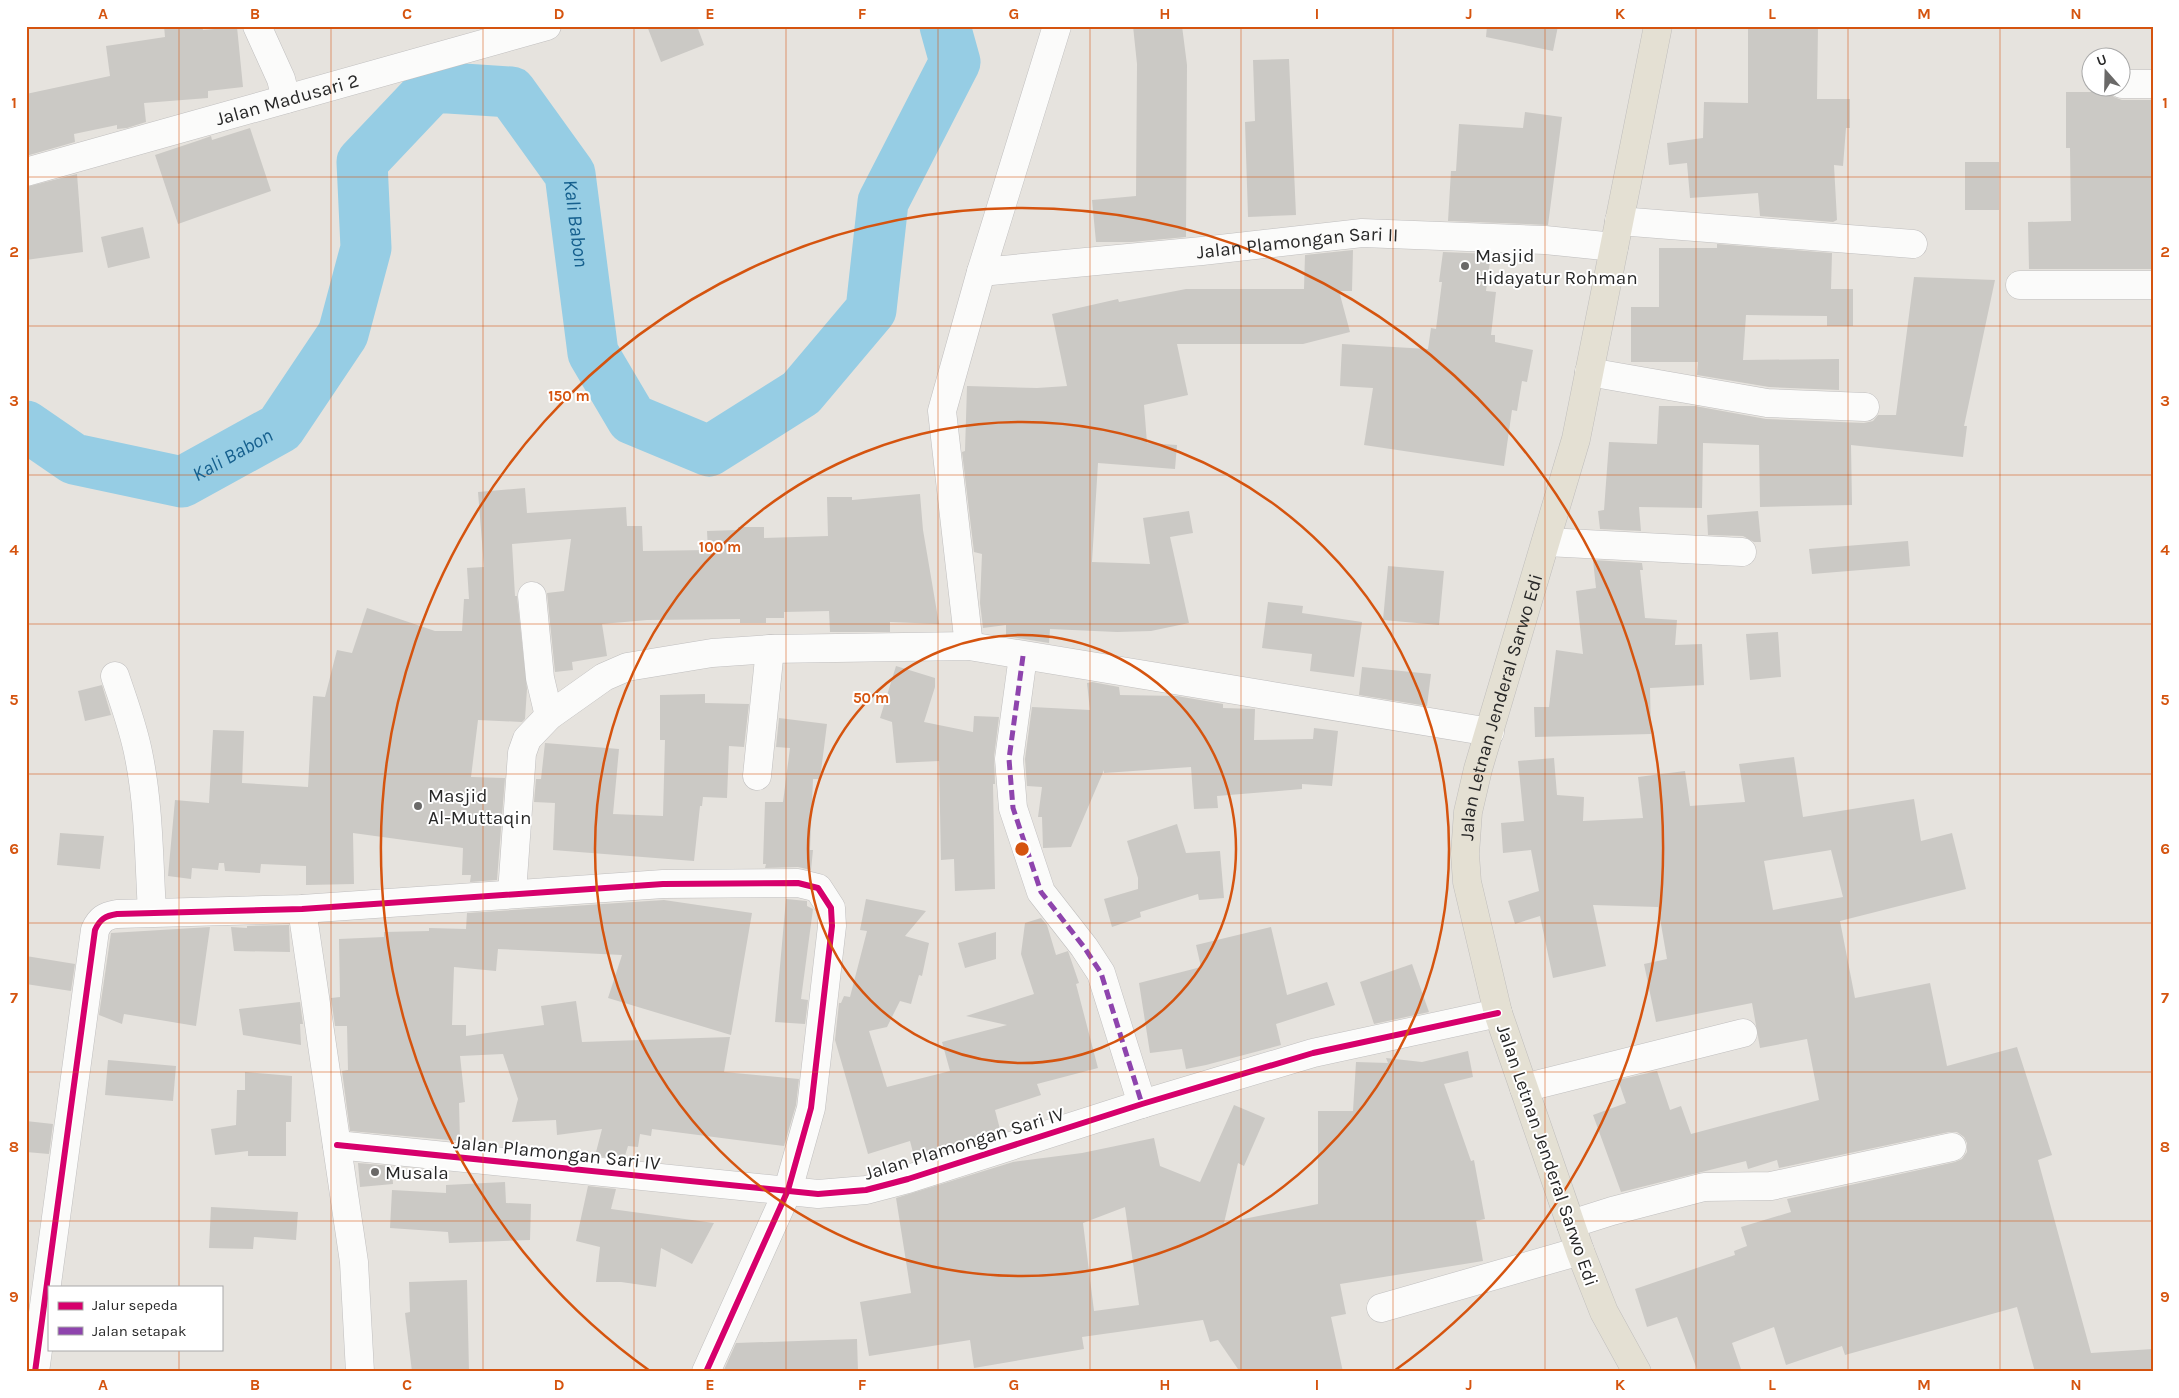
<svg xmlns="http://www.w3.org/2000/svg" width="2179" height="1398" font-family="Karla,sans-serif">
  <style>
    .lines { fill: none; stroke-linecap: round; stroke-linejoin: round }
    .river { stroke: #96cde4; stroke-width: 51 }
    .building { fill: #cbc9c5; fill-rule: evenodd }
    .minor-casing { stroke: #c0bfbf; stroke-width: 29 }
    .major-casing { stroke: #bfbdbc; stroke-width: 29 }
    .minor { stroke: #fbfbfa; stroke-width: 28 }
    .major { stroke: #e4e0d3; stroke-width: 28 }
    .quiet { stroke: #8e44ad; stroke-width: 5; stroke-dasharray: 10 5; stroke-linecap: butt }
    .cycleway-casing { stroke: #fff; stroke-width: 9 }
    .cycleway { stroke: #d6006c; stroke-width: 6 }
    .grid { fill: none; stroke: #d5540f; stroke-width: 1; stroke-opacity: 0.55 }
    .ring { fill: none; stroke: #d5540f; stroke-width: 2.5 }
    .poi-dot { fill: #6a6968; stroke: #fff; stroke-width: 2 }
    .labels { text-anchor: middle; stroke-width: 4; stroke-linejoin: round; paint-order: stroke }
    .street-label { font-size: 19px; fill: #282828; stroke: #fff }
    .poi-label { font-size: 19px; fill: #282828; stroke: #fff; text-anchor: start }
    .water-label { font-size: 20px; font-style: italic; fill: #16608e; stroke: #fff }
    .centre { fill: #d5540f; stroke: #fff; stroke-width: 2.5 }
    .ring-label { font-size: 15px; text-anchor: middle; font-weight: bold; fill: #d5540f; stroke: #fff; stroke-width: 4; stroke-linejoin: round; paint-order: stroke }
    .neatline { fill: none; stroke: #d5540f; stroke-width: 2 }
    .grid-label { font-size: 16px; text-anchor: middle; font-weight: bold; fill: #d5540f }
  </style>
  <rect width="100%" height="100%" fill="#e6e3de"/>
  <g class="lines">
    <path class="river" id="s1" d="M 26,426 L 74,459 L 182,482 L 280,428 L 343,334 L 366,248 L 362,162 L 433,87 L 511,92 L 570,174 L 593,353 L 632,419 L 709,451 L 801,393 L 871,310 L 883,202 L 955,62 L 945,26"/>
  </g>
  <g class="building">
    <path d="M 164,26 L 202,26 L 203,30 L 237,27 L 243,87 L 208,91 L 208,98 L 144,103 L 146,122 L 127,128 L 117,129 L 117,125 L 74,134 L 75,142 L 26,156 L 26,94 L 110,76 L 106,46 L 165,37 Z"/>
    <path d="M 647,26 L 697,26 L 704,45 L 661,62 Z"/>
    <path d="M 1133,26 L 1182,26 L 1187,65 L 1186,237 L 1132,242 L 1096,242 L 1092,200 L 1136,196 L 1137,64 Z"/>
    <path d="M 1487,26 L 1558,26 L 1553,51 L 1486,37 Z"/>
    <path d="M 1748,26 L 1818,26 L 1817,99 L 1850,99 L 1850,128 L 1846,128 L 1843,166 L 1834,165 L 1837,220 L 1833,222 L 1760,216 L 1758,193 L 1690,198 L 1687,163 L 1669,165 L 1667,143 L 1703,138 L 1704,102 L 1748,103 Z"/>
    <path d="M 1289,59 L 1296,215 L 1248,217 L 1245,122 L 1255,121 L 1253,60 Z"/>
    <path d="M 2066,92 L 2109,92 L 2114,97 L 2122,100 L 2153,100 L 2153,269 L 2029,269 L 2028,222 L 2071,221 L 2070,148 L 2066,148 Z"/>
    <path d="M 1525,112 L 1562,117 L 1548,225 L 1448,221 L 1451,171 L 1456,171 L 1459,124 L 1523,128 Z"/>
    <path d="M 250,128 L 271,191 L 178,224 L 155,155 L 200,140 L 211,136 L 212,140 Z"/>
    <rect x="1965" y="162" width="34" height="48"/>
    <path d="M 77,174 L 83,252 L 26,260 L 26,187 Z"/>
    <path d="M 143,227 L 150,258 L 108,268 L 101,237 Z"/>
    <path d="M 1717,244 L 1832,253 L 1831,289 L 1853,289 L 1853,326 L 1827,326 L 1827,316 L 1746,315 L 1743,360 L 1839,359 L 1839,390 L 1769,387 L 1697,375 L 1698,362 L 1631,362 L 1631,307 L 1659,307 L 1659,248 L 1717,248 Z"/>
    <path d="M 1353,250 L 1352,291 L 1339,291 L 1350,332 L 1303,344 L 1177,344 L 1188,395 L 1144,405 L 1147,443 L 1177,445 L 1175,469 L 1098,463 L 1092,562 L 1150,564 L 1143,518 L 1189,511 L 1193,533 L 1170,537 L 1189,623 L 1151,631 L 1117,632 L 1050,629 L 1049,643 L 1006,636 L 1006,625 L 983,628 L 980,603 L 982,554 L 974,552 L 962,452 L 965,451 L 967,386 L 1037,388 L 1067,386 L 1052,314 L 1118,299 L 1119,302 L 1186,289 L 1304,289 L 1305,255 Z"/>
    <path d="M 1443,252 L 1491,254 L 1486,291 L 1496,292 L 1491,335 L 1495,335 L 1495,342 L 1533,350 L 1527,382 L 1522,381 L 1517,411 L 1512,410 L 1504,466 L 1364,445 L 1373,388 L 1340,386 L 1342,344 L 1428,349 L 1431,328 L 1436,329 L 1442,282 L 1439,282 Z"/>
    <path d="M 1914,277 L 1995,280 L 1964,426 L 1967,426 L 1963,457 L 1851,445 L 1852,505 L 1760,507 L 1759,445 L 1703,443 L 1702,508 L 1639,507 L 1641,531 L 1600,529 L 1598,511 L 1604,510 L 1609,442 L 1657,444 L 1659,406 L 1695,406 L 1766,419 L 1864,423 L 1873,421 L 1878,415 L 1896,415 Z"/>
    <path d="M 525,488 L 527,513 L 626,507 L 627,526 L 642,526 L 643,551 L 708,550 L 707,531 L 738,530 L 738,527 L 764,527 L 764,538 L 828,536 L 827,497 L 852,497 L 852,500 L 920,494 L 923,530 L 939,624 L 890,622 L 890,632 L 830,632 L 829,611 L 784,612 L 784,618 L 766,618 L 766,623 L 740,623 L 740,619 L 647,620 L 602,624 L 607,656 L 572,662 L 573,670 L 555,672 L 547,593 L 564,591 L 571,539 L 512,544 L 515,596 L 517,596 L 527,689 L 525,719 L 522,722 L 478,720 L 471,777 L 505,778 L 497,880 L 470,882 L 471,875 L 462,875 L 463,848 L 353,833 L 354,884 L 306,885 L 306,866 L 261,864 L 260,873 L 225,871 L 224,863 L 219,863 L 218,870 L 192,868 L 191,879 L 168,876 L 175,800 L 209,803 L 213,730 L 244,731 L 242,783 L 308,787 L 313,696 L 325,697 L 337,650 L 352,653 L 367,608 L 435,631 L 462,631 L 464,599 L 469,599 L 467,568 L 484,567 L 478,492 Z"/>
    <path d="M 1758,511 L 1761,542 L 1754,542 L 1743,536 L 1708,535 L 1707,515 Z"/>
    <path d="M 1908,541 L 1910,566 L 1812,574 L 1809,549 Z"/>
    <path d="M 1593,560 L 1642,563 L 1643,570 L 1640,570 L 1645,618 L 1677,620 L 1675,645 L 1702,644 L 1704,685 L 1650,688 L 1651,734 L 1535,737 L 1534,707 L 1549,707 L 1556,650 L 1583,654 L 1576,591 L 1596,588 Z"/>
    <path d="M 1388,566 L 1444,571 L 1439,625 L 1383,620 Z"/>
    <path d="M 1268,602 L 1303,606 L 1302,613 L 1362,622 L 1354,677 L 1310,671 L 1312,654 L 1262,648 Z"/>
    <path d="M 1778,632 L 1781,677 L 1750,680 L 1746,634 Z"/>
    <path d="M 896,666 L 935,678 L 935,687 L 924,722 L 973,732 L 974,716 L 999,717 L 994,757 L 995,784 L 993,784 L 995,889 L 955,891 L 954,859 L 941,860 L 939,761 L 896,763 L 892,722 L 880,718 Z"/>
    <path d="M 1362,667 L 1431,674 L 1427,706 L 1359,695 Z"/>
    <path d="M 1092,682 L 1119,687 L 1120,695 L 1177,696 L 1223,704 L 1223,708 L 1255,709 L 1254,740 L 1313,739 L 1314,728 L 1338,731 L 1332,786 L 1302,784 L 1302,789 L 1217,796 L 1218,808 L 1194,809 L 1191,767 L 1104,773 L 1104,770 L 1071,847 L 1043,848 L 1042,817 L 1038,817 L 1042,787 L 1027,786 L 1025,759 L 1032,707 L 1090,710 L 1087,683 Z"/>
    <path d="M 102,685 L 111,715 L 85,721 L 78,691 Z"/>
    <path d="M 705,694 L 705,703 L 749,704 L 744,747 L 729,746 L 727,798 L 703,797 L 702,806 L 700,806 L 694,861 L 553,850 L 555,803 L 534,802 L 536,779 L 541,779 L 545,743 L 619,749 L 613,814 L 663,816 L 665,740 L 660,740 L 660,695 Z"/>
    <path d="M 779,718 L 827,724 L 820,779 L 813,779 L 810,850 L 813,850 L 811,870 L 798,867 L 765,868 L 766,864 L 763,864 L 765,802 L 783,802 L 790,748 L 776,747 Z"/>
    <path d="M 1794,757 L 1803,817 L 1914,799 L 1921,841 L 1952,833 L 1966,889 L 1840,921 L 1855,998 L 1930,983 L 1947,1066 L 2017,1047 L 2052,1155 L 2038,1160 L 2091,1353 L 2153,1349 L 2153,1372 L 2035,1372 L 2017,1307 L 1845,1355 L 1842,1346 L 1786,1365 L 1774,1327 L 1732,1343 L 1742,1372 L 1698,1372 L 1677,1317 L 1647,1327 L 1635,1289 L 1735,1255 L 1734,1251 L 1747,1246 L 1741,1227 L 1791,1212 L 1787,1199 L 1955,1162 L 1962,1159 L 1967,1152 L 1967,1143 L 1964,1137 L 1957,1132 L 1949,1132 L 1779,1168 L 1777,1160 L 1748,1169 L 1746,1161 L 1621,1192 L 1593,1115 L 1626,1103 L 1618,1080 L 1657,1071 L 1670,1110 L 1681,1106 L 1691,1134 L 1819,1100 L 1807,1039 L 1760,1048 L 1752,1003 L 1656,1022 L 1644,964 L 1667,959 L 1658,907 L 1593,905 L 1606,966 L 1553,978 L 1540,916 L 1515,924 L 1508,901 L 1539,891 L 1531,850 L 1503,853 L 1501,823 L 1524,821 L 1518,761 L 1554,758 L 1557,795 L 1584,797 L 1583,821 L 1643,818 L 1638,777 L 1685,771 L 1690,806 L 1745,802 L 1739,764 ZM 1831,850 L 1843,897 L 1773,910 L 1764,861 Z"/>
    <path d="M 1177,824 L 1186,853 L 1220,851 L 1224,898 L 1199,900 L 1198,894 L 1140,912 L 1141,917 L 1112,927 L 1104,899 L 1138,889 L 1138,878 L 1127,841 Z"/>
    <path d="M 60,833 L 104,836 L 100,869 L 57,865 Z"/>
    <path d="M 786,899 L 807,901 L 807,906 L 813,909 L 801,999 L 808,1000 L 805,1024 L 775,1022 Z"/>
    <path d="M 866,899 L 926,911 L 905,936 L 929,943 L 922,976 L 919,975 L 911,1004 L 900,1001 L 887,1027 L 869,1031 L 887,1087 L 950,1071 L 942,1042 L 1007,1025 L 966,1016 L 1034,994 L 1021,954 L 1025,923 L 1041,918 L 1047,925 L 1056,955 L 1068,951 L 1069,954 L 1079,983 L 1076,984 L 1098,1068 L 1037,1084 L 1041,1095 L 995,1110 L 1001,1133 L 915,1160 L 910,1141 L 868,1154 L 835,1040 L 839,1003 L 841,1003 L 844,996 L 850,997 L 867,931 L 860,930 Z"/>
    <path d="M 664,900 L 752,913 L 731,1035 L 608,998 L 622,955 L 498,949 L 496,971 L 454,967 L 452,1025 L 466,1025 L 466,1036 L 544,1025 L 541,1006 L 576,1001 L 582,1042 L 730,1037 L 724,1072 L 799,1079 L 796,1105 L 784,1146 L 652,1129 L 651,1136 L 640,1134 L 638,1147 L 628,1146 L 624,1159 L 595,1156 L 602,1129 L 557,1135 L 556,1120 L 512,1122 L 518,1099 L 503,1054 L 460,1056 L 465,1102 L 459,1103 L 460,1141 L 350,1131 L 342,1071 L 348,1070 L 347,1026 L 335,1026 L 331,998 L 340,997 L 339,939 L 384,937 L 384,932 L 429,931 L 429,928 L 466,929 L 467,913 Z"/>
    <path d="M 289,925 L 290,952 L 234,951 L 231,927 L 247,928 L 247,926 Z"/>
    <path d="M 210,927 L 196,1026 L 124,1014 L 122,1024 L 99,1015 L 111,933 Z"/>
    <path d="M 1271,927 L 1287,995 L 1327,982 L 1335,1005 L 1276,1024 L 1281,1045 L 1206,1065 L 1186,1069 L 1182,1049 L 1150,1053 L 1139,983 L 1201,967 L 1196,945 Z"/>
    <path d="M 996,932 L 996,959 L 965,968 L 958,943 Z"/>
    <path d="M 26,956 L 75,964 L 71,991 L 26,984 Z"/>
    <path d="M 1412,964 L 1429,1012 L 1374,1024 L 1360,982 Z"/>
    <path d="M 300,1002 L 303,1024 L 300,1024 L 301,1045 L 243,1035 L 239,1009 Z"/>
    <path d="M 1468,1051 L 1473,1077 L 1444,1084 L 1471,1161 L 1474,1160 L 1485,1219 L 1476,1221 L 1483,1261 L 1340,1284 L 1346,1314 L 1331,1317 L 1343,1372 L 1240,1372 L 1218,1340 L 1210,1342 L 1203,1320 L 1082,1337 L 1084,1349 L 974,1368 L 970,1340 L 869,1356 L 860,1302 L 911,1293 L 896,1198 L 1013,1162 L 1082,1153 L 1154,1138 L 1160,1166 L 1200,1182 L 1234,1105 L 1265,1118 L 1244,1166 L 1238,1163 L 1224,1223 L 1318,1204 L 1318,1111 L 1353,1111 L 1356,1062 L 1388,1063 L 1386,1058 L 1422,1062 ZM 1125,1207 L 1139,1305 L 1094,1311 L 1083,1223 Z"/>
    <path d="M 108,1060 L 176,1066 L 173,1101 L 105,1095 Z"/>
    <path d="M 245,1072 L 292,1076 L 291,1122 L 286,1122 L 286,1156 L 248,1156 L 248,1151 L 215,1155 L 211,1129 L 236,1125 L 237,1090 L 245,1090 Z"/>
    <path d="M 26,1121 L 53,1124 L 49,1154 L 26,1152 Z"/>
    <path d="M 358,1163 L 392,1166 L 393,1184 L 360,1187 Z"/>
    <path d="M 505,1182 L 506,1203 L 531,1204 L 530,1240 L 449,1243 L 448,1232 L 390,1228 L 392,1190 L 446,1193 L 446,1185 Z"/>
    <path d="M 588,1186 L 616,1189 L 611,1209 L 714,1223 L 692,1264 L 661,1248 L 656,1287 L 621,1282 L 596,1282 L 600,1247 L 576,1241 Z"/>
    <path d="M 211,1207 L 298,1212 L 296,1240 L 254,1237 L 253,1249 L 209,1248 Z"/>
    <path d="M 467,1280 L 469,1372 L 412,1372 L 405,1313 L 410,1312 L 409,1282 Z"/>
    <path d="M 857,1339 L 858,1372 L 723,1372 L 736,1343 Z"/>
  </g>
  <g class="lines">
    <defs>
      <g id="minor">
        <path d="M 257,26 L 281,79 L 286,99"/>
        <path d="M 2122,84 L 2153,84"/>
        <path id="s2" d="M 26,172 L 547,26"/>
        <path d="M 1619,221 L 1913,244"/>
        <path id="s3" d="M 981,272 L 1202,251 L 1362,233 L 1545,240 L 1614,247"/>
        <path d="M 2020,285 L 2153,285"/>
        <path d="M 1589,372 L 1767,403 L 1865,407"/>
        <path d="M 1546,542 L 1742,552"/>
        <path d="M 532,596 L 540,678 L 549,716"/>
        <path d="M 969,646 L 942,411 L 981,272 L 1057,26"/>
        <path d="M 1023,656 L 1009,759 L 1013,808 L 1041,892 L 1084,947 L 1101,973 L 1142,1104"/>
        <path d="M 115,676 C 124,703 134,729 139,757 C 149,807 149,861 152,912"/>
        <path d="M 757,776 L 770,649"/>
        <path d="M 512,893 L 522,753 L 527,739 L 549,716 L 604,677 L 627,667 L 712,653 L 770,649 L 969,646 L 1490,732"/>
        <path d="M 302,909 L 354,1262 L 360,1372"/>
        <path d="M 1524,1088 L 1743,1033"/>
        <path d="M 337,1145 L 818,1194 L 866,1190 L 908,1179 L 1142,1104 L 1313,1053 L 1498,1013"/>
        <path d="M 1571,1224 L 1612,1211 L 1704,1187 L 1771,1186 L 1952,1147"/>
        <path d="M 1381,1308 L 1580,1251"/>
        <path d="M 35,1372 L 95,930 C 100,919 105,916 117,914 L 302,909 L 663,884 L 798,883 L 818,888 L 831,908 L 832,926 L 811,1108 L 788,1190 L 706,1372"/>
      </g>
      <g id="major">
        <path id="s4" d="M 1637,1372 L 1604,1312 L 1580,1251 L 1498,1013 L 1467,882 L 1465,854 L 1468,812 L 1478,769 L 1576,439 L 1658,26"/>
      </g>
    </defs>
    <use href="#minor" class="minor-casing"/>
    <use href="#major" class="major-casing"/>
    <use href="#minor" class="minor"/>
    <use href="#major" class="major"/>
    <path class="quiet" d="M 1023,656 L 1009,759 L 1013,808 L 1041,892 L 1084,947 L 1101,973 L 1142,1104"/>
    <defs>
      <g id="cycleway">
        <path d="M 337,1145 L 818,1194 L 866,1190 L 908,1179 L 1142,1104 L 1313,1053 L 1498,1013"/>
        <path d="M 35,1372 L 95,930 C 100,919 105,916 117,914 L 302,909 L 663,884 L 798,883 L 818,888 L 831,908 L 832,926 L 811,1108 L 788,1190 L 706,1372"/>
      </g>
    </defs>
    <use href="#cycleway" class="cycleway-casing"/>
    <use href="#cycleway" class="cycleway"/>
  </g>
  <path class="grid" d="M 179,26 L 179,1287M 331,26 L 331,1372M 483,26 L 483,1372M 634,26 L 634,1372M 786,26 L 786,1372M 938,26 L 938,1372M 1090,26 L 1090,1372M 1241,26 L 1241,1372M 1393,26 L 1393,1372M 1545,26 L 1545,1372M 1696,26 L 1696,1372M 1848,26 L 1848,1372M 2000,26 L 2000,1372M 26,177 L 2153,177M 26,326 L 2153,326M 26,475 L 2153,475M 26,624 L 2153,624M 26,774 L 2153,774M 26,923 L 2153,923M 26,1072 L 2153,1072M 26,1221 L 2153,1221M 179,1349 L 179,1372"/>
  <g class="ring">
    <circle cx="1022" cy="849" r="214"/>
    <circle cx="1022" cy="849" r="427"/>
    <path d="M650 1371A641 641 0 1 1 1394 1371"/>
  </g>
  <g class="poi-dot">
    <circle cx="1465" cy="266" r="5"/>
    <circle cx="418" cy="806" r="5"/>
    <circle cx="375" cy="1172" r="5"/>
  </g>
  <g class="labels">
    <g class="street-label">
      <text dy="7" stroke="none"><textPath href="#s2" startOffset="271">Jalan Madusari 2</textPath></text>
      <text dy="7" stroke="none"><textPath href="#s3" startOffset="318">Jalan Plamongan Sari II</textPath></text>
      <text dy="7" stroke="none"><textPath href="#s4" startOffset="700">Jalan Letnan Jenderal Sarwo Edi</textPath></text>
      <text transform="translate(964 1143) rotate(-17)" y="7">Jalan Plamongan Sari IV</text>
      <text transform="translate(557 1152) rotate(6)" y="7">Jalan Plamongan Sari IV</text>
      <text transform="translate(1548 1155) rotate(71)" y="7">Jalan Letnan Jenderal Sarwo Edi</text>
    </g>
    <g class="poi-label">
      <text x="1475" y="262">Masjid<tspan x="1475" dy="22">Hidayatur Rohman</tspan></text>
      <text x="428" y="802">Masjid<tspan x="428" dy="22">Al-Muttaqin</tspan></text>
      <text x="385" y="1179">Musala</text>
    </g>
    <g class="water-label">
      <text dy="7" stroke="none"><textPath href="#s1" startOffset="901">Kali Babon</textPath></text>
      <text dy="7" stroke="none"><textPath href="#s1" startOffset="226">Kali Babon</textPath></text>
    </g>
  </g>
  <circle cx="1022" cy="849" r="8" class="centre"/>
  <g class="ring-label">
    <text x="569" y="401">150 m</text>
    <text x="720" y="552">100 m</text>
    <text x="871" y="703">50 m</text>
  </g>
  <rect width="2179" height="1398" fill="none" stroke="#ffffff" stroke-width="55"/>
  <rect x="48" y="1286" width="175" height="65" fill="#ffffff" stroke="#a9a9a9"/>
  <rect x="58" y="1302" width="25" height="8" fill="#d6006c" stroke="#a9a9a9"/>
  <text x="92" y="1310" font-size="15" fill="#282828">Jalur sepeda</text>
  <rect x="58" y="1327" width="25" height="8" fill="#8e44ad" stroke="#a9a9a9"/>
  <text x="92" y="1336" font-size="15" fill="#282828">Jalan setapak</text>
  <g transform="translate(2106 72) rotate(340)"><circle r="24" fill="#ffffff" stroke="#a9a9a9"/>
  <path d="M0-4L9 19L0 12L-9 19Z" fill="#6a6968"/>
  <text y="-8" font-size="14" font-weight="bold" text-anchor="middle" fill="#282828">U</text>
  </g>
  <rect x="28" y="28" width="2124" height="1342" class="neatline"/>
  <g class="grid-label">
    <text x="103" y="19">A</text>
    <text x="255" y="19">B</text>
    <text x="407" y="19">C</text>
    <text x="559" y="19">D</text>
    <text x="710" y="19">E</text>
    <text x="862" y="19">F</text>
    <text x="1014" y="19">G</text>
    <text x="1165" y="19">H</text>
    <text x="1317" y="19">I</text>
    <text x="1469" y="19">J</text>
    <text x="1620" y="19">K</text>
    <text x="1772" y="19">L</text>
    <text x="1924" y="19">M</text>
    <text x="2076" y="19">N</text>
    <text x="14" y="108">1</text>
    <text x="2165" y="108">1</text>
    <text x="14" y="257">2</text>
    <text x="2165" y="257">2</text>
    <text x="14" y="406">3</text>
    <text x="2165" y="406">3</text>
    <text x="14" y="555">4</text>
    <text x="2165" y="555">4</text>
    <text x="14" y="705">5</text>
    <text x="2165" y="705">5</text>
    <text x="14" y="854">6</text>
    <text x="2165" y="854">6</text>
    <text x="14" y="1003">7</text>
    <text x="2165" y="1003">7</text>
    <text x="14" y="1152">8</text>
    <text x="2165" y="1152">8</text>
    <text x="14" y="1302">9</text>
    <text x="2165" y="1302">9</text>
    <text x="103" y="1390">A</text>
    <text x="255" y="1390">B</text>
    <text x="407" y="1390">C</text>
    <text x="559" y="1390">D</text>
    <text x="710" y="1390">E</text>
    <text x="862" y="1390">F</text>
    <text x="1014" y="1390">G</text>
    <text x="1165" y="1390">H</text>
    <text x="1317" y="1390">I</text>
    <text x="1469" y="1390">J</text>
    <text x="1620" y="1390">K</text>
    <text x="1772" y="1390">L</text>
    <text x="1924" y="1390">M</text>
    <text x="2076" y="1390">N</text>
  </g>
</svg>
